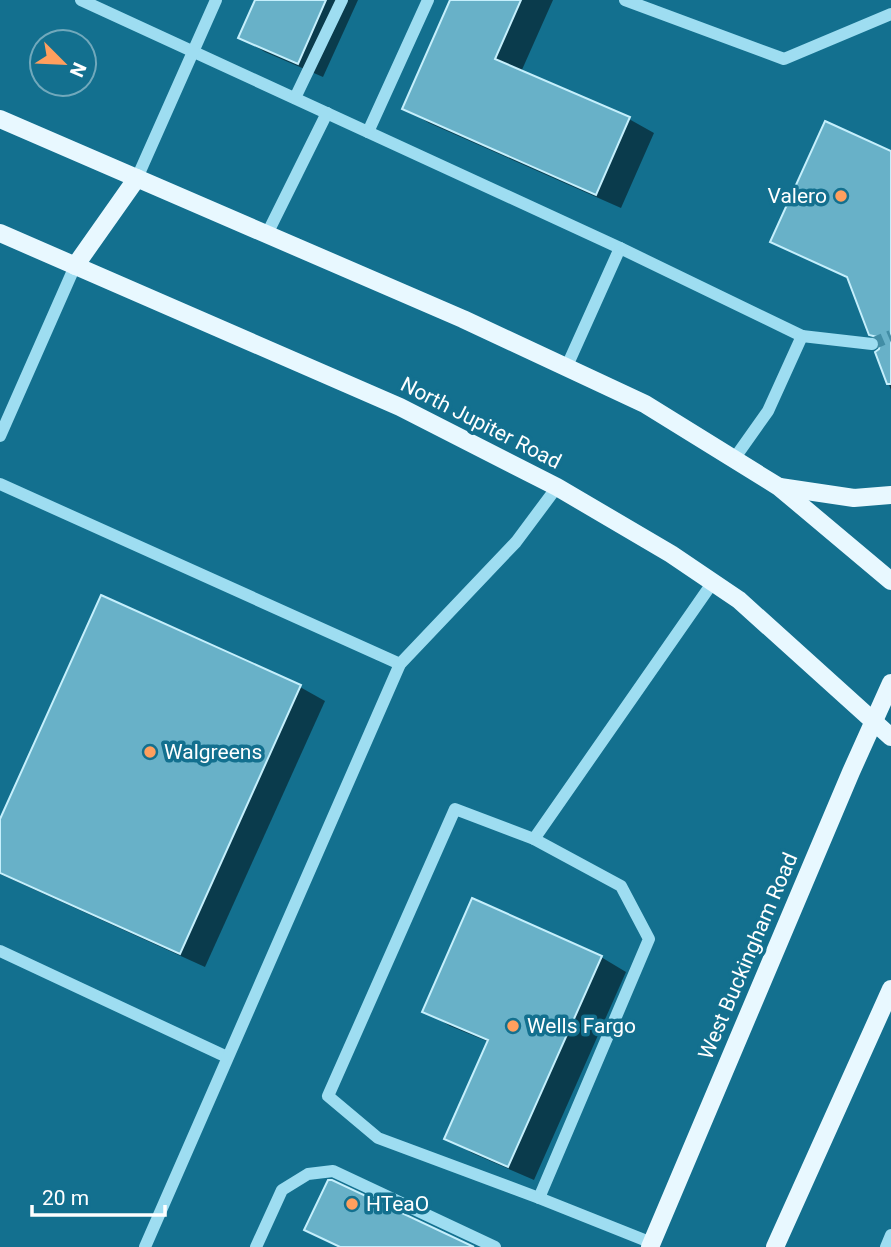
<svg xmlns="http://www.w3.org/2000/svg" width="891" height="1247" font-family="Roboto,sans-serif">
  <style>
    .shadow { fill: #0007 }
    .building { fill: #68b1c8; stroke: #c5effc; stroke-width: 2 }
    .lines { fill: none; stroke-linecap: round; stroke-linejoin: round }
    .minor-tunnel { stroke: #428da5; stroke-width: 12; stroke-dasharray: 12 6; stroke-linecap: butt }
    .minor { stroke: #9eddf1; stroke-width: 12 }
    .major { stroke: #e8f8ff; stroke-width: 18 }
    .poi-dot { fill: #ff9f5e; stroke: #13708f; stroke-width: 2.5 }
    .labels { text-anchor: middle; stroke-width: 7; stroke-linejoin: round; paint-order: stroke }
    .poi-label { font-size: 21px; fill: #fff; stroke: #13708f; text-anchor: start }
    .street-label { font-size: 21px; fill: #fff; stroke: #13708f }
  </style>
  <rect width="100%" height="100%" fill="#13708f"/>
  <g class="shadow">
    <path d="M 257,0 L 358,0 L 323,77 L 265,52 L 240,37 Z"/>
    <path d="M 452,0 L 553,0 L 521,72 L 629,119 L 654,133 L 621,208 L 429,123 L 404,108 Z"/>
    <path d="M 891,153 L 891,390 L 877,353 L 881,349 L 882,340 L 870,334 L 850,279 L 772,241 Z"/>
    <path d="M 300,687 L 325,701 L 205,967 L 0,874 L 0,823 Z"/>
    <path d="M 601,957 L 626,972 L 534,1180 L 472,1153 L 447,1138 L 489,1042 L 450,1026 L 425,1011 Z"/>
  </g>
  <g class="building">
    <path d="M 255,0 L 326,0 L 298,64 L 238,38 Z"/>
    <path d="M 450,0 L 521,0 L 495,59 L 630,117 L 596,195 L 402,109 Z"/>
    <path d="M 825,121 L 891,151 L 891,384 L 887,384 L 875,352 L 879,349 L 880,341 L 877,337 L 869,335 L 847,277 L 770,242 Z"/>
    <path d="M 101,595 L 301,685 L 180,954 L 0,873 L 0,819 Z"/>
    <path d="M 472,898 L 602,956 L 508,1167 L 444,1139 L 488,1040 L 422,1012 Z"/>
    <path d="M 328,1180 L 332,1180 L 474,1247 L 340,1247 L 304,1230 Z"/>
  </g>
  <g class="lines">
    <path class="minor-tunnel" d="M 872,344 L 891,336"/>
    <g class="minor">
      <path d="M 81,0 L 620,248 L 567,366"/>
      <path d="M 625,0 L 784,59 L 891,14"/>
      <path d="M 295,98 L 342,0"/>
      <path d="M 368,132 L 428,0"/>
      <path d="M 137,178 L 216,0"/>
      <path d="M 267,234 L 327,113"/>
      <path d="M 620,248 L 802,336 L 768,411 L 734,459"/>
      <path d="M 802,336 L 872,344"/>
      <path d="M 0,436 L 75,266"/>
      <path d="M 0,484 L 400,664"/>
      <path d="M 534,839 L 455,809 L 328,1096 L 378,1138 L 539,1198"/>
      <path d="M 0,951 L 227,1057"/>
      <path d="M 652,1243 L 539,1198 L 649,939 L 621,886 L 534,839 L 713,582"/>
      <path d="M 145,1247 L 400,664 L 516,542 L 557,487"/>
      <path d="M 256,1247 L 282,1190 L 308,1174 L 333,1171 L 495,1247"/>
      <path d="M 886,1247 L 891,1235"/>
    </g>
    <g class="major">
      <path d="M 0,119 L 463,319 L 645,404 L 779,487 L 891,581"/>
      <path d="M 0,233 L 400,407 L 557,487 L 671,554 L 739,600 L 891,737"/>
      <path d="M 75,266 L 137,178"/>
      <path d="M 780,487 L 854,498 L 891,495"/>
      <path d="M 650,1247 L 851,772 L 891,683"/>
      <path d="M 775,1247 L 891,989"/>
    </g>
  </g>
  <g class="poi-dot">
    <circle cx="841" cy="196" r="7"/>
    <circle cx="150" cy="752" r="7"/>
    <circle cx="513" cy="1026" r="7"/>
    <circle cx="352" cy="1204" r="7"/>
  </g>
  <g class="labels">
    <g class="poi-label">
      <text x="827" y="203" text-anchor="end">Valero</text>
      <text x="164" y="759">Walgreens</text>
      <text x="527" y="1033">Wells Fargo</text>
      <text x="366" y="1211">HTeaO</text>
    </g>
    <g class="street-label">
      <text transform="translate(481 423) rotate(27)" y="7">North Jupiter Road</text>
      <text transform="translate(748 956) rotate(-67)" y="7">West Buckingham Road</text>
    </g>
  </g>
  <g transform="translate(63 63) rotate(114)"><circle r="33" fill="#13708f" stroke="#71a9bc" stroke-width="2"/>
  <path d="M0-5L12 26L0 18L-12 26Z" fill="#ff9f5e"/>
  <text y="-10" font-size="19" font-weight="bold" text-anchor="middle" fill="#ffffff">N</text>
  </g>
  <path d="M32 1205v10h133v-10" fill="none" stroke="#ffffff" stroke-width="3.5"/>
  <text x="42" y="1205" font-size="21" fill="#ffffff" stroke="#13708f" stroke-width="5" paint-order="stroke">20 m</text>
</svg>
